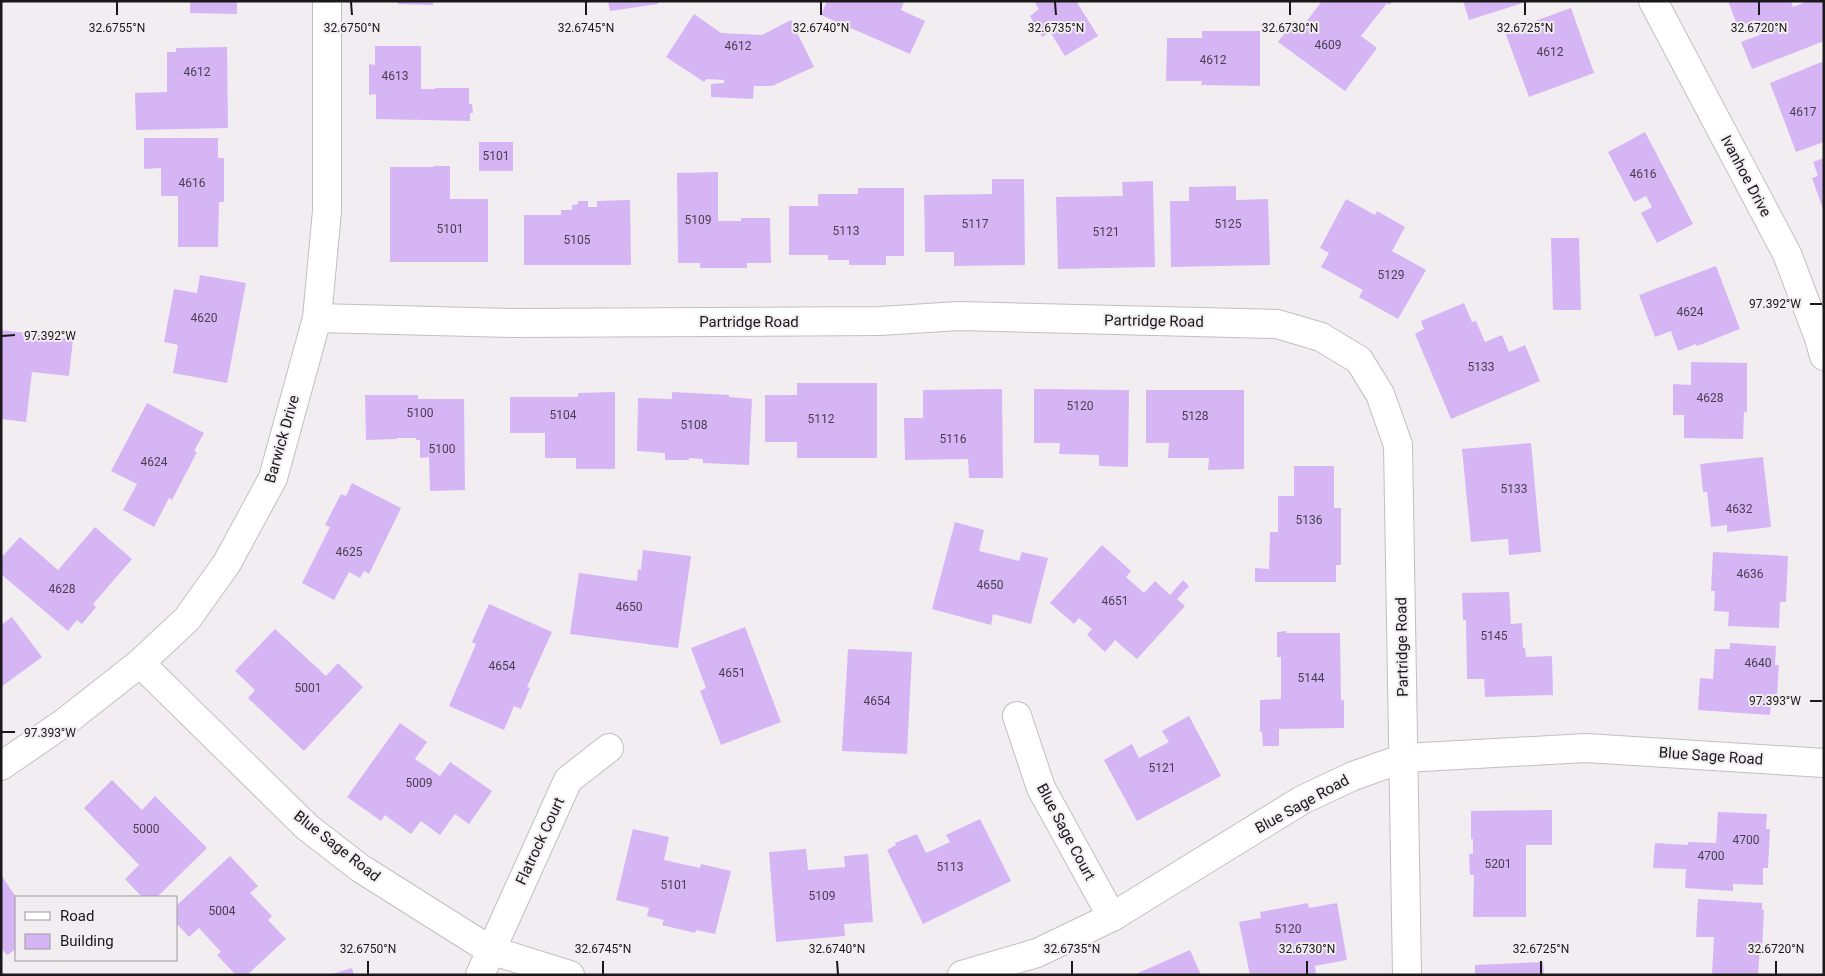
<svg xmlns="http://www.w3.org/2000/svg" width="1825" height="976" font-family="Roboto,sans-serif">
  <style>
    .building { fill: #d6b5f5 }
    .lines { fill: none; stroke-linecap: round; stroke-linejoin: round }
    .minor-casing { stroke: #c3bec2; stroke-width: 30 }
    .minor { stroke: #fff; stroke-width: 28 }
    .ticks { fill: none; stroke: #1a1819; stroke-width: 2 }
    .labels { text-anchor: middle; stroke-width: 4; stroke-linejoin: round; paint-order: stroke }
    .number-label { font-size: 12px; fill: #493f50 }
    .street-label { font-size: 15px; fill: #1a1819; stroke: #f2edf1 }
    .ticks-label { font-size: 12px; text-anchor: middle; fill: #1a1819; stroke: #f2edf1; stroke-width: 4; stroke-linejoin: round; paint-order: stroke }
  </style>
  <rect width="100%" height="100%" fill="#f2edf1"/>
  <g class="building">
    <path d="M 190,1 L 237,1 L 237,14 L 190,13 Z"/>
    <path d="M 398,1 L 433,1 L 433,5 L 398,4 Z"/>
    <path d="M 608,1 L 658,1 L 658,4 L 610,11 Z"/>
    <path d="M 827,1 L 904,1 L 901,10 L 925,21 L 910,54 L 821,15 Z"/>
    <path d="M 1034,1 L 1076,1 L 1098,36 L 1065,56 L 1050,32 L 1042,37 L 1030,16 L 1039,9 Z"/>
    <path d="M 1322,1 L 1393,1 L 1389,5 L 1387,3 L 1361,36 L 1377,48 L 1345,91 L 1278,42 L 1294,21 L 1303,26 Z"/>
    <path d="M 1463,1 L 1526,1 L 1526,2 L 1469,20 Z"/>
    <path d="M 1728,1 L 1791,1 L 1793,7 L 1808,1 L 1824,1 L 1824,41 L 1752,69 L 1741,42 L 1760,35 L 1755,20 L 1738,27 Z"/>
    <path d="M 1571,8 L 1594,73 L 1529,97 L 1505,32 Z"/>
    <path d="M 694,14 L 721,33 L 762,35 L 791,20 L 814,67 L 772,86 L 754,86 L 753,99 L 711,97 L 711,84 L 724,83 L 724,80 L 707,79 L 704,82 L 666,57 Z"/>
    <path d="M 1202,31 L 1260,31 L 1260,86 L 1201,85 L 1202,81 L 1166,81 L 1167,38 L 1202,38 Z"/>
    <path d="M 375,46 L 421,46 L 421,89 L 435,89 L 435,88 L 469,88 L 469,104 L 472,104 L 473,113 L 470,113 L 470,121 L 376,119 L 376,94 L 369,95 L 369,64 L 375,65 Z"/>
    <path d="M 227,47 L 228,128 L 136,130 L 135,93 L 167,92 L 167,52 L 176,52 L 176,48 Z"/>
    <path d="M 1824,61 L 1824,142 L 1796,152 L 1770,83 Z"/>
    <path d="M 1645,132 L 1693,224 L 1657,243 L 1641,213 L 1652,207 L 1646,196 L 1634,202 L 1608,152 Z"/>
    <path d="M 144,138 L 218,138 L 218,158 L 224,158 L 224,202 L 219,202 L 218,247 L 178,247 L 178,196 L 161,196 L 161,168 L 144,169 Z"/>
    <rect x="479" y="142" width="34" height="29"/>
    <path d="M 1824,158 L 1824,209 L 1823,209 L 1812,178 L 1818,176 L 1813,162 Z"/>
    <path d="M 434,166 L 450,166 L 450,199 L 488,199 L 488,262 L 390,262 L 390,167 L 434,167 Z"/>
    <path d="M 718,172 L 718,221 L 741,221 L 741,218 L 770,218 L 771,263 L 747,263 L 747,268 L 700,268 L 700,263 L 678,263 L 677,173 Z"/>
    <path d="M 992,179 L 1024,179 L 1025,265 L 954,266 L 954,252 L 925,252 L 924,195 L 992,194 Z"/>
    <path d="M 1153,181 L 1155,267 L 1058,269 L 1056,197 L 1123,196 L 1122,182 Z"/>
    <path d="M 1236,186 L 1236,200 L 1268,199 L 1270,265 L 1171,267 L 1170,201 L 1189,201 L 1189,187 Z"/>
    <path d="M 858,188 L 904,188 L 904,256 L 886,256 L 886,265 L 849,265 L 849,260 L 828,260 L 828,255 L 789,255 L 789,206 L 818,206 L 818,194 L 858,194 Z"/>
    <path d="M 1346,199 L 1375,215 L 1377,211 L 1405,227 L 1392,251 L 1426,270 L 1398,319 L 1359,297 L 1363,290 L 1321,267 L 1329,253 L 1320,248 Z"/>
    <path d="M 630,200 L 631,265 L 524,265 L 524,215 L 561,215 L 561,210 L 572,210 L 572,205 L 578,204 L 578,201 L 588,201 L 588,207 L 597,207 L 597,201 Z"/>
    <path d="M 1551,238 L 1579,238 L 1581,310 L 1553,310 Z"/>
    <path d="M 1716,266 L 1740,329 L 1697,346 L 1696,344 L 1678,351 L 1671,331 L 1655,337 L 1639,295 Z"/>
    <path d="M 200,275 L 246,283 L 227,383 L 173,373 L 178,345 L 164,342 L 174,289 L 197,293 Z"/>
    <path d="M 1464,303 L 1472,322 L 1476,321 L 1485,342 L 1502,335 L 1509,352 L 1525,345 L 1540,381 L 1451,419 L 1415,334 L 1424,329 L 1421,321 Z"/>
    <path d="M 1,330 L 73,339 L 69,376 L 32,372 L 26,422 L 1,419 Z"/>
    <path d="M 1691,362 L 1747,363 L 1747,412 L 1744,412 L 1743,439 L 1684,438 L 1684,415 L 1673,415 L 1673,384 L 1691,385 Z"/>
    <path d="M 797,383 L 877,383 L 877,458 L 797,458 L 797,442 L 765,442 L 765,395 L 797,395 Z"/>
    <path d="M 1002,389 L 1003,478 L 969,478 L 968,459 L 905,460 L 904,418 L 923,418 L 923,390 Z"/>
    <path d="M 1034,389 L 1129,390 L 1128,467 L 1099,466 L 1099,455 L 1059,454 L 1060,443 L 1034,443 Z"/>
    <path d="M 1146,390 L 1244,390 L 1244,469 L 1208,470 L 1209,458 L 1168,458 L 1169,443 L 1146,443 Z"/>
    <path d="M 615,392 L 615,469 L 576,469 L 576,458 L 545,458 L 545,433 L 510,433 L 510,397 L 578,397 L 578,393 Z"/>
    <path d="M 672,392 L 729,395 L 729,397 L 752,399 L 749,465 L 703,463 L 703,459 L 689,458 L 689,460 L 665,460 L 665,453 L 637,451 L 638,398 L 672,399 Z"/>
    <path d="M 365,395 L 418,395 L 418,399 L 464,399 L 465,490 L 430,491 L 429,457 L 420,458 L 420,440 L 416,440 L 416,438 L 397,438 L 397,439 L 366,440 Z"/>
    <path d="M 147,403 L 204,433 L 194,451 L 197,452 L 172,500 L 169,498 L 154,527 L 123,510 L 137,484 L 111,471 Z"/>
    <path d="M 1531,443 L 1541,552 L 1509,555 L 1508,539 L 1471,542 L 1462,449 Z"/>
    <path d="M 1763,457 L 1771,527 L 1727,532 L 1727,525 L 1711,527 L 1707,492 L 1703,492 L 1700,464 Z"/>
    <path d="M 1294,466 L 1334,466 L 1334,508 L 1341,508 L 1341,565 L 1336,565 L 1336,582 L 1255,582 L 1255,568 L 1269,569 L 1270,532 L 1278,532 L 1278,496 L 1294,496 Z"/>
    <path d="M 352,483 L 401,508 L 369,574 L 364,571 L 360,578 L 349,572 L 334,600 L 302,583 L 330,527 L 325,525 L 341,494 L 346,496 Z"/>
    <path d="M 955,522 L 984,530 L 979,551 L 1019,561 L 1022,552 L 1048,558 L 1031,624 L 993,614 L 991,625 L 932,609 Z"/>
    <path d="M 95,527 L 132,559 L 93,604 L 96,607 L 82,624 L 77,620 L 68,631 L 1,574 L 1,558 L 20,537 L 58,570 Z"/>
    <path d="M 1102,545 L 1131,571 L 1126,577 L 1144,593 L 1155,581 L 1170,595 L 1183,580 L 1189,586 L 1177,599 L 1185,606 L 1137,659 L 1115,640 L 1105,652 L 1087,635 L 1092,629 L 1079,618 L 1074,624 L 1050,603 Z"/>
    <path d="M 643,550 L 691,556 L 678,648 L 570,634 L 579,573 L 637,581 L 638,569 L 641,570 Z"/>
    <path d="M 1713,552 L 1788,556 L 1786,602 L 1780,602 L 1779,628 L 1728,626 L 1729,612 L 1714,611 L 1715,591 L 1711,591 Z"/>
    <path d="M 1509,592 L 1511,624 L 1522,623 L 1523,648 L 1525,648 L 1526,657 L 1552,656 L 1553,695 L 1485,697 L 1484,679 L 1467,679 L 1466,620 L 1463,620 L 1462,593 Z"/>
    <path d="M 489,604 L 552,632 L 527,687 L 530,688 L 521,709 L 514,706 L 504,730 L 449,706 L 476,644 L 472,642 Z"/>
    <path d="M 12,617 L 42,657 L 1,687 L 1,625 Z"/>
    <path d="M 745,627 L 781,722 L 721,745 L 700,691 L 706,688 L 691,648 Z"/>
    <path d="M 275,629 L 326,676 L 338,663 L 363,687 L 304,751 L 248,698 L 255,690 L 235,671 Z"/>
    <path d="M 1286,631 L 1286,633 L 1340,633 L 1341,700 L 1344,700 L 1344,728 L 1279,729 L 1279,746 L 1263,746 L 1262,732 L 1260,732 L 1260,700 L 1281,699 L 1281,657 L 1277,657 L 1277,632 Z"/>
    <path d="M 1730,643 L 1776,646 L 1775,665 L 1779,665 L 1777,695 L 1772,694 L 1770,715 L 1698,710 L 1700,678 L 1713,679 L 1715,649 L 1730,649 Z"/>
    <path d="M 848,649 L 912,652 L 907,754 L 842,751 Z"/>
    <path d="M 1189,716 L 1221,776 L 1137,821 L 1104,760 L 1132,744 L 1139,758 L 1169,742 L 1162,731 Z"/>
    <path d="M 400,723 L 427,742 L 415,759 L 440,776 L 450,762 L 492,791 L 469,824 L 455,814 L 440,835 L 421,821 L 411,834 L 385,815 L 381,821 L 347,797 Z"/>
    <path d="M 112,780 L 142,810 L 155,796 L 207,848 L 157,897 L 142,897 L 125,879 L 139,865 L 84,808 Z"/>
    <path d="M 1552,810 L 1552,845 L 1526,845 L 1526,917 L 1473,917 L 1474,875 L 1470,875 L 1469,854 L 1473,854 L 1473,839 L 1471,839 L 1471,811 Z"/>
    <path d="M 1718,812 L 1767,814 L 1766,829 L 1770,829 L 1768,868 L 1763,868 L 1763,885 L 1733,884 L 1733,891 L 1685,888 L 1686,869 L 1653,868 L 1655,843 L 1688,845 L 1688,842 L 1716,843 Z"/>
    <path d="M 980,819 L 1011,881 L 923,924 L 887,850 L 896,845 L 895,843 L 917,834 L 926,853 L 950,842 L 946,835 Z"/>
    <path d="M 633,829 L 669,837 L 664,860 L 700,868 L 701,864 L 731,871 L 715,934 L 696,930 L 695,933 L 662,925 L 664,920 L 647,916 L 649,908 L 616,900 Z"/>
    <path d="M 806,849 L 808,870 L 845,867 L 844,856 L 868,854 L 873,922 L 844,924 L 845,936 L 776,942 L 769,852 Z"/>
    <path d="M 230,856 L 258,886 L 250,893 L 272,916 L 268,920 L 286,939 L 247,975 L 236,975 L 217,955 L 221,952 L 199,928 L 189,937 L 176,923 L 176,906 Z"/>
    <path d="M 1,875 L 16,897 L 16,949 L 7,955 L 1,948 Z"/>
    <path d="M 1698,899 L 1762,903 L 1762,910 L 1764,910 L 1762,947 L 1760,947 L 1758,975 L 1712,974 L 1714,937 L 1696,937 Z"/>
    <path d="M 1308,903 L 1309,908 L 1337,903 L 1347,960 L 1315,966 L 1316,975 L 1250,975 L 1239,922 L 1261,918 L 1260,912 Z"/>
    <path d="M 1190,950 L 1201,975 L 1139,975 L 1138,973 Z"/>
    <path d="M 1543,962 L 1544,975 L 1475,975 L 1475,965 Z"/>
    <path d="M 352,968 L 354,975 L 332,975 L 332,974 Z"/>
  </g>
  <g class="lines">
    <defs>
      <g id="minor">
        <path d="M 1653,1 L 1787,254 L 1819,338 L 1824,356"/>
        <path d="M 317,318 L 514,323 L 880,321 L 959,316 L 1277,324 L 1321,337 L 1359,360 L 1380,394 L 1398,445 L 1407,975"/>
        <path d="M 140,663 L 307,827 L 360,868 L 490,950 L 570,975"/>
        <path d="M 1017,716 L 1041,788 L 1112,917"/>
        <path d="M 1,766 L 65,722 L 140,663 L 187,619 L 227,563 L 273,478 L 317,318 L 327,211 L 327,1"/>
        <path d="M 480,975 L 568,780 L 609,748"/>
        <path d="M 962,975 L 1037,953 L 1112,917 L 1302,800 L 1353,776 L 1404,758 L 1586,748 L 1824,763"/>
      </g>
    </defs>
    <use href="#minor" class="minor-casing"/>
    <use href="#minor" class="minor"/>
  </g>
  <path class="ticks" d="M 117,2 L 117,15M 351,2 L 352,15M 586,2 L 586,15M 821,2 L 821,15M 1055,2 L 1056,15M 1290,2 L 1290,15M 1525,2 L 1525,15M 1759,2 L 1759,15M 1810,304 L 1822,304M 2,336 L 15,335M 1810,701 L 1822,701M 2,732 L 15,732M 368,961 L 368,974M 603,961 L 603,974M 837,961 L 838,974M 1072,961 L 1072,974M 1307,961 L 1307,974M 1541,961 L 1541,974M 1776,961 L 1776,974"/>
  <g class="labels">
    <g class="number-label">
      <text x="1328" y="49">4609</text>
      <text x="738" y="50">4612</text>
      <text x="1550" y="56">4612</text>
      <text x="1213" y="64">4612</text>
      <text x="197" y="76">4612</text>
      <text x="395" y="80">4613</text>
      <text x="1803" y="116">4617</text>
      <text x="496" y="160">5101</text>
      <text x="1643" y="178">4616</text>
      <text x="192" y="187">4616</text>
      <text x="698" y="224">5109</text>
      <text x="975" y="228">5117</text>
      <text x="1228" y="228">5125</text>
      <text x="450" y="233">5101</text>
      <text x="846" y="235">5113</text>
      <text x="1106" y="236">5121</text>
      <text x="577" y="244">5105</text>
      <text x="1391" y="279">5129</text>
      <text x="1690" y="316">4624</text>
      <text x="204" y="322">4620</text>
      <text x="1481" y="371">5133</text>
      <text x="1710" y="402">4628</text>
      <text x="1080" y="410">5120</text>
      <text x="420" y="417">5100</text>
      <text x="563" y="419">5104</text>
      <text x="1195" y="420">5128</text>
      <text x="821" y="423">5112</text>
      <text x="694" y="429">5108</text>
      <text x="953" y="443">5116</text>
      <text x="442" y="453">5100</text>
      <text x="154" y="466">4624</text>
      <text x="1514" y="493">5133</text>
      <text x="1739" y="513">4632</text>
      <text x="1309" y="524">5136</text>
      <text x="349" y="556">4625</text>
      <text x="1750" y="578">4636</text>
      <text x="990" y="589">4650</text>
      <text x="62" y="593">4628</text>
      <text x="1115" y="605">4651</text>
      <text x="629" y="611">4650</text>
      <text x="1494" y="640">5145</text>
      <text x="1758" y="667">4640</text>
      <text x="502" y="670">4654</text>
      <text x="732" y="677">4651</text>
      <text x="1311" y="682">5144</text>
      <text x="308" y="692">5001</text>
      <text x="877" y="705">4654</text>
      <text x="1162" y="772">5121</text>
      <text x="419" y="787">5009</text>
      <text x="146" y="833">5000</text>
      <text x="1746" y="844">4700</text>
      <text x="1711" y="860">4700</text>
      <text x="1498" y="868">5201</text>
      <text x="950" y="871">5113</text>
      <text x="674" y="889">5101</text>
      <text x="822" y="900">5109</text>
      <text x="222" y="915">5004</text>
      <text x="1288" y="933">5120</text>
    </g>
    <g class="street-label">
      <text transform="translate(1746 176) rotate(62)" y="5">Ivanhoe Drive</text>
      <text transform="translate(1154 321) rotate(1)" y="5">Partridge Road</text>
      <text x="749" y="327">Partridge Road</text>
      <text transform="translate(282 439) rotate(-74)" y="5">Barwick Drive</text>
      <text transform="translate(1402 647) rotate(-91)" y="5">Partridge Road</text>
      <text transform="translate(1711 756) rotate(4)" y="5">Blue Sage Road</text>
      <text transform="translate(1302 804) rotate(-29)" y="5">Blue Sage Road</text>
      <text transform="translate(1066 832) rotate(62)" y="5">Blue Sage Court</text>
      <text transform="translate(540 841) rotate(-65)" y="5">Flatrock Court</text>
      <text transform="translate(337 846) rotate(38)" y="5">Blue Sage Road</text>
    </g>
  </g>
  <g class="ticks-label">
    <text x="117" y="32">32.6755°N</text>
    <text x="352" y="32">32.6750°N</text>
    <text x="586" y="32">32.6745°N</text>
    <text x="821" y="32">32.6740°N</text>
    <text x="1056" y="32">32.6735°N</text>
    <text x="1290" y="32">32.6730°N</text>
    <text x="1525" y="32">32.6725°N</text>
    <text x="1759" y="32">32.6720°N</text>
    <text x="1775" y="308">97.392°W</text>
    <text x="50" y="340">97.392°W</text>
    <text x="1775" y="705">97.393°W</text>
    <text x="50" y="737">97.393°W</text>
    <text x="368" y="953">32.6750°N</text>
    <text x="603" y="953">32.6745°N</text>
    <text x="837" y="953">32.6740°N</text>
    <text x="1072" y="953">32.6735°N</text>
    <text x="1307" y="953">32.6730°N</text>
    <text x="1541" y="953">32.6725°N</text>
    <text x="1776" y="953">32.6720°N</text>
  </g>
  <rect width="1825" height="976" fill="none" stroke="#1a1819" stroke-width="5"/>
  <rect x="15" y="896" width="162" height="65" fill="#f2edf1" stroke="#9c989b"/>
  <rect x="25" y="912" width="25" height="8" fill="#ffffff" stroke="#9c989b"/>
  <text x="60" y="921" font-size="15" fill="#1a1819">Road</text>
  <rect x="25" y="934" width="25" height="15" fill="#d6b5f5" stroke="#9c989b"/>
  <text x="60" y="946" font-size="15" fill="#1a1819">Building</text>
</svg>
